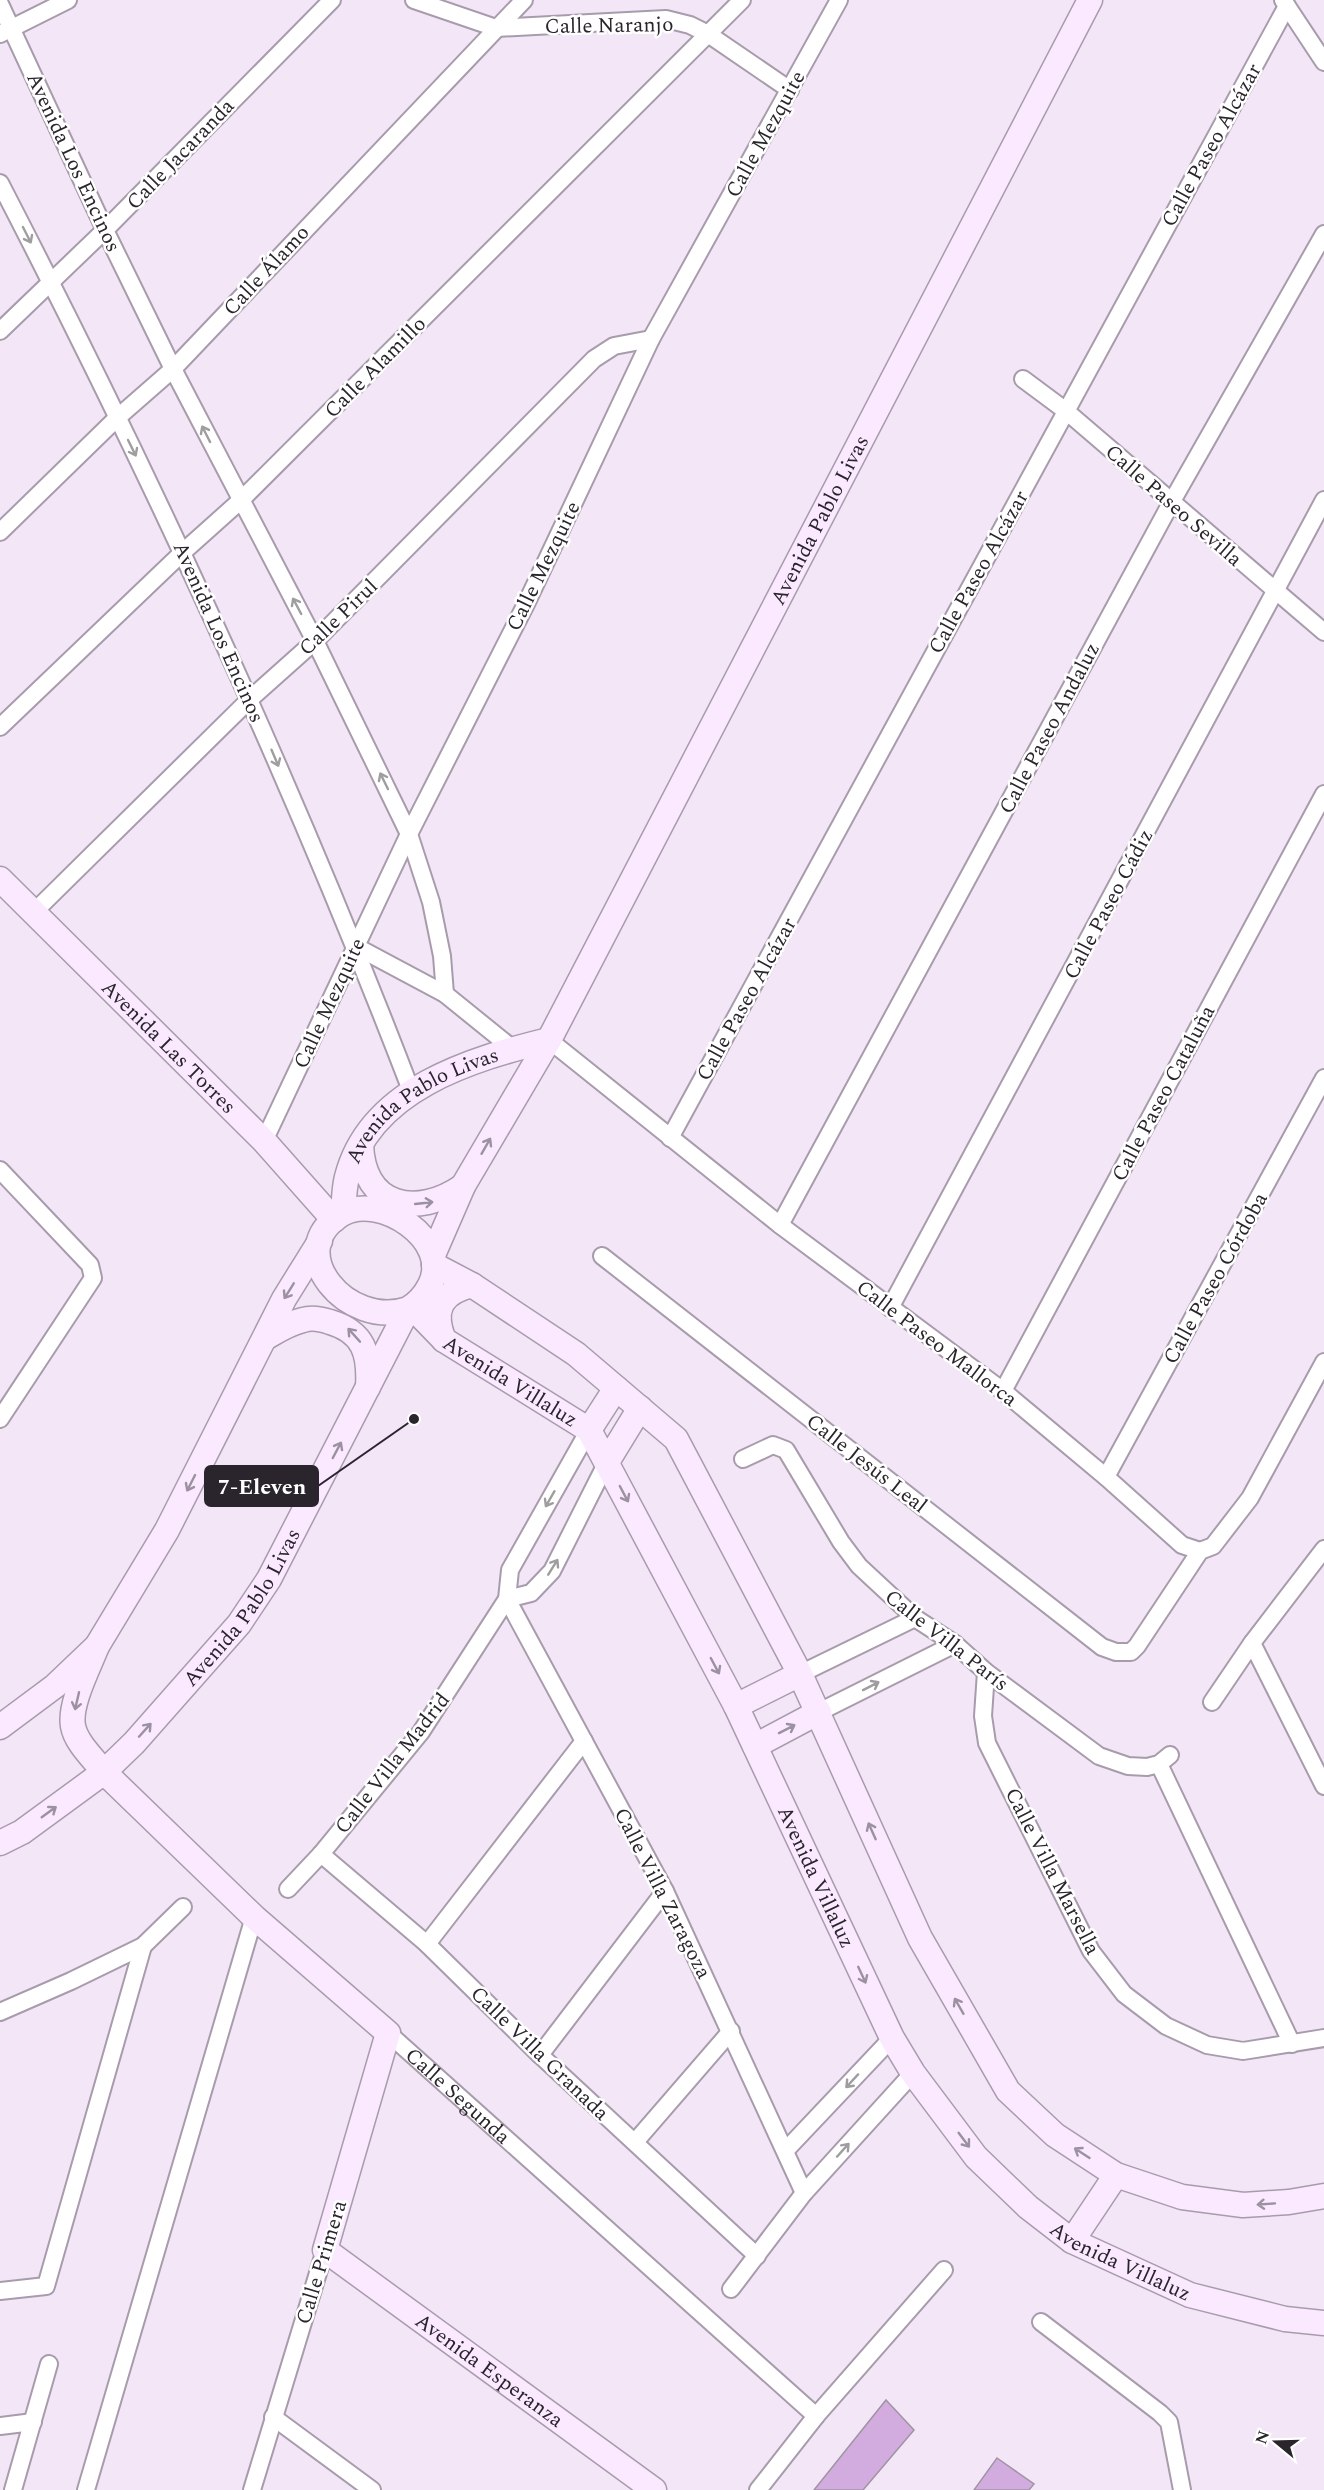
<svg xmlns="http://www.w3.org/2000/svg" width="1324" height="2490" font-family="Spectral,serif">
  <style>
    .building { fill: #d2acde; stroke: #a094a4; stroke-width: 1.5 }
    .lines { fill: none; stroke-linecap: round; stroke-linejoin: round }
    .street-casing { stroke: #a89cac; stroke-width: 20 }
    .secondary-casing { stroke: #a89cac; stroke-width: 27 }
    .street { stroke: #fff; stroke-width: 16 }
    .secondary { stroke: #fae9ff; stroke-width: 24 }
    .oneway { stroke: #9f9da0 }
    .oneway2 { stroke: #9c91a0 }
    .labels { text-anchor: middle; stroke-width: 5; stroke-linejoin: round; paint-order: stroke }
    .street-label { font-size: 21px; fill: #2a252c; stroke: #fff }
    .leader { fill: none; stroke: #2a252c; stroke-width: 2 }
    .callout-dot { fill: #2a252c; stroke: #fff; stroke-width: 2 }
    .callout { fill: #2a252c; stroke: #2a252c; stroke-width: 2 }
    .callout-label { font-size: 22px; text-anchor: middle; font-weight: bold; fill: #fff }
  </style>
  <rect width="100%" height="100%" fill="#f3e6f7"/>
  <g class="building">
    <path d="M 886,2400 L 914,2430 L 863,2490 L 814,2490 Z"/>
    <path d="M 997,2458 L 1034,2484 L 1029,2490 L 974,2490 Z"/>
  </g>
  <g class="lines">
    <defs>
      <g id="street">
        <path d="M 414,0 L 496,28 L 666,19 L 690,25 L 708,34 L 790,90"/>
        <path d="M 1283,0 L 1324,62"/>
        <path d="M 0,4 L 105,230 L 173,369 L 315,641 L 409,834 L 431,902 L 442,956 L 445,994"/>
        <path d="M 0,34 L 68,0"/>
        <path d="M 0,183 C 153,479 293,782 412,1093"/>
        <path d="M 0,331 L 105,230 L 332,0"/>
        <path d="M 1023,379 L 1066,411 L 1324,632"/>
        <path d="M 0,532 L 117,418 L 173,369 L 524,0"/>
        <path d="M 0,727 L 183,552 L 240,501 L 742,0"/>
        <path d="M 33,913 L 250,699 L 315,641 L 594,359 L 614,346 L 651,339"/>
        <path d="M 355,946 L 445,994 L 513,1049"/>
        <path d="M 549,1040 L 780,1225 L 1003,1391 L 1106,1477 L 1182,1545 L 1200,1551"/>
        <path d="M 670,1138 L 1287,6"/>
        <path d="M 264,1141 L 409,834 L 526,604 L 651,339 L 839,0"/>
        <path d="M 0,1170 L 90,1265 L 93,1278 L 0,1419"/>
        <path d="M 780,1225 L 1171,503 L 1324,234"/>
        <path d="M 602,1256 L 1102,1647 L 1116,1652 L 1131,1652 L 1137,1646 L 1200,1551 L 1213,1546 L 1250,1498 L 1324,1362"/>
        <path d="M 890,1308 L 1324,500"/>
        <path d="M 1003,1391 L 1324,794"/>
        <path d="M 743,1459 L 773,1445 L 786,1450 L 841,1542 L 859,1566 L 915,1618 L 955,1644 L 986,1672 L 1099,1756 L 1128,1766 L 1147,1767 L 1159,1764 L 1170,1755"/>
        <path d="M 1106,1477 L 1324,1078"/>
        <path d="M 507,1599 L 665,1891 L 804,2193"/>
        <path d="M 507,1599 L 531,1593 L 552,1571 L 607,1462"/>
        <path d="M 1252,1643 L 1324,1786"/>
        <path d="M 986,1672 L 983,1716 L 987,1743 L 1091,1951 L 1124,1994 L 1166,2026 L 1207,2045 L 1243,2051 L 1324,2038"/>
        <path d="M 800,1674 L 915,1618"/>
        <path d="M 1212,1702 L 1252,1643 L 1324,1549"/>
        <path d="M 819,1712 L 955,1644"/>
        <path d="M 1159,1764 L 1292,2044"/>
        <path d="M 321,1854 L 427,1944 L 540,2055 L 757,2256"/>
        <path d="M 288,1889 L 321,1854 L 421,1732 L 507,1599 L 510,1570 L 589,1430"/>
        <path d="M 427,1944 L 584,1741"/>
        <path d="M 0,2012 L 71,1981 L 143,1946 L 183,1907"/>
        <path id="s1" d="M 388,2033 L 816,2416"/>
        <path d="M 540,2055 L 665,1891"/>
        <path d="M 635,2142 L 731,2031"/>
        <path d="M 786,2150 L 892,2038"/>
        <path d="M 731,2289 L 804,2193 L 913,2073"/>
        <path d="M 0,2291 L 46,2286 L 143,1946"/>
        <path d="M 1041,2322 L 1160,2413 L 1169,2422 L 1182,2490"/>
        <path d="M 273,2417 L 372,2490"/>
        <path d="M 0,2426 L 33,2422"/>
        <path d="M 13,2490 L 49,2364"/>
        <path d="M 86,2490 L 254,1917"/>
        <path d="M 252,2490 L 325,2250"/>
        <path d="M 758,2490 L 816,2416 L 944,2270"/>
      </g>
      <g id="secondary">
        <path id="s2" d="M 0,879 L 264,1141 L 334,1220"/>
        <path d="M 361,1145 C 364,1208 417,1218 463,1186"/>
        <path id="s3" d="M 343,1213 C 344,1202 344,1188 347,1177 C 370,1089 471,1059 549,1040"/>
        <path id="s4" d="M 433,1255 L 463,1186 L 549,1040 L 1090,0"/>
        <path d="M 434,1265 L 472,1285 L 576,1354 L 676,1439 L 800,1674 L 920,1938 L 1008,2091 L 1055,2135 L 1116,2175 L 1182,2197 L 1243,2205 L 1289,2202 L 1324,2196"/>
        <path id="s5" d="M 412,1307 L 444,1340 L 589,1430 L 736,1706 L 892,2038 L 913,2073 L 976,2157 L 1028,2207 L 1072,2241 L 1190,2295 L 1285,2319 L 1324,2323"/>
        <path d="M 265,1338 C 277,1331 289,1323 303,1320 C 312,1317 321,1319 330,1322 C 364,1332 370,1354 368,1387"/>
        <path d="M 444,1340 C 432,1311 440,1293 472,1285"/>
        <path d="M 589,1430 L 616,1388"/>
        <path d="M 607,1462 L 640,1408"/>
        <path id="s6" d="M 97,1646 C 89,1667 69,1704 73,1726 C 76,1743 94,1759 104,1772 L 254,1917 L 388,2033 L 325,2250 L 654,2490"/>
        <path d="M 736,1706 L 800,1674"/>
        <path d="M 0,1727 L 55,1686 L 97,1646 L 167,1530 L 284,1299 L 320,1241"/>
        <path d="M 755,1746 L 819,1712"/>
        <path id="s7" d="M 0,1843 L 22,1832 L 104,1772 L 134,1743 L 239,1624 L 269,1579 L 408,1309 C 418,1303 425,1295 430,1285 C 453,1240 379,1192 342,1214 C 280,1251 348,1330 408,1309"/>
        <path d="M 1072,2241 L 1116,2175"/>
      </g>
    </defs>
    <use href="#street" class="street-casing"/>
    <use href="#secondary" class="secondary-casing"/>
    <use href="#street" class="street"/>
    <use href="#secondary" class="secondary"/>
  </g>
  <defs><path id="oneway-shaft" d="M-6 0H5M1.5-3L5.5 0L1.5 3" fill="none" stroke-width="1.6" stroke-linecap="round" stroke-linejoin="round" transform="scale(1.5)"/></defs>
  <g class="oneway">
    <use href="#oneway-shaft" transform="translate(27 235) rotate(63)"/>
    <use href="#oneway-shaft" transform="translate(206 434) rotate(-117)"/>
    <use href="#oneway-shaft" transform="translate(132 448) rotate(64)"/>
    <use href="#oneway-shaft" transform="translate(297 606) rotate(-118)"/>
    <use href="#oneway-shaft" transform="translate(275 758) rotate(67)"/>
    <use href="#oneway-shaft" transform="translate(384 781) rotate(-116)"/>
    <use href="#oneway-shaft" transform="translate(550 1499) rotate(120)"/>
    <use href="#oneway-shaft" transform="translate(553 1567) rotate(-58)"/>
    <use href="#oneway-shaft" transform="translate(871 1686) rotate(-27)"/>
    <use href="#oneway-shaft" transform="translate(852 2081) rotate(133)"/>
    <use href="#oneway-shaft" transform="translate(843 2150) rotate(-48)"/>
  </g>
  <g class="oneway2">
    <use href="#oneway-shaft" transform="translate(486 1146) rotate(-60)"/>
    <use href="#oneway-shaft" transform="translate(424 1203) rotate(-6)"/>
    <use href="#oneway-shaft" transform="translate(289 1291) rotate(122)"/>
    <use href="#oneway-shaft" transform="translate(354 1335) rotate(-132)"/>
    <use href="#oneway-shaft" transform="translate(337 1450) rotate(-62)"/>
    <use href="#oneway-shaft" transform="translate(191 1483) rotate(117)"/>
    <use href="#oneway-shaft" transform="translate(624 1494) rotate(62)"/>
    <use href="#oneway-shaft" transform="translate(715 1666) rotate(62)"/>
    <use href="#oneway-shaft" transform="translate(77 1701) rotate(103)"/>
    <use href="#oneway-shaft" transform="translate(787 1729) rotate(-27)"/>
    <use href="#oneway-shaft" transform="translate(145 1730) rotate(-48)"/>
    <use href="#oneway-shaft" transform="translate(49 1812) rotate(-36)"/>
    <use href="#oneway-shaft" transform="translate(872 1831) rotate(-114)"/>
    <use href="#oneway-shaft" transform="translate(862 1975) rotate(65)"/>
    <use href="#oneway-shaft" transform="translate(959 2006) rotate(-120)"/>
    <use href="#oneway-shaft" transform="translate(964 2140) rotate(53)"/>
    <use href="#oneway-shaft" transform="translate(1082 2153) rotate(-147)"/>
    <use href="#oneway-shaft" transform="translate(1266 2204) rotate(176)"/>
  </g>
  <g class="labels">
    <g class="street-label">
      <text transform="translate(609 25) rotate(-1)" y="7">Calle Naranjo</text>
      <text transform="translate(765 134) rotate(-61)" y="7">Calle Mezquite</text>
      <text transform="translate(1211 145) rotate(-61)" y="7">Calle Paseo Alcázar</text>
      <text transform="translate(180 154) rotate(-46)" y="7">Calle Jacaranda</text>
      <text transform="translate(74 162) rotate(65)" y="7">Avenida Los Encinos</text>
      <text transform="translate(266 270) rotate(-47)" y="7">Calle Álamo</text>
      <text transform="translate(375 367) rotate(-45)" y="7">Calle Alamillo</text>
      <text transform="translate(1174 505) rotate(41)" y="7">Calle Paseo Sevilla</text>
      <text dy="7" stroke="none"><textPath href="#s4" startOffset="831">Avenida Pablo Livas</textPath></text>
      <text transform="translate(543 566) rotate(-64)" y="7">Calle Mezquite</text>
      <text transform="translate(978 572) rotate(-61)" y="7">Calle Paseo Alcázar</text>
      <text transform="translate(338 617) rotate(-44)" y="7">Calle Pirul</text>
      <text transform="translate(219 632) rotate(66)" y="7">Avenida Los Encinos</text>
      <text transform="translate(1049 728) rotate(-62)" y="7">Calle Paseo Andaluz</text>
      <text transform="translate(1108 904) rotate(-62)" y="7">Calle Paseo Cádiz</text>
      <text transform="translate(746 999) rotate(-61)" y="7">Calle Paseo Alcázar</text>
      <text transform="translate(329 1003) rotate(-65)" y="7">Calle Mezquite</text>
      <text dy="7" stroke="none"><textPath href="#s2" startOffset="238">Avenida Las Torres</textPath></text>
      <text transform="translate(1163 1093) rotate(-62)" y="7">Calle Paseo Cataluña</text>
      <text dy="7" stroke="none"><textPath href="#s3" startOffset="146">Avenida Pablo Livas</textPath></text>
      <text transform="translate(1215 1278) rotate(-61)" y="7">Calle Paseo Córdoba</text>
      <text transform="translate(937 1343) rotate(37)" y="7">Calle Paseo Mallorca</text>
      <text dy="7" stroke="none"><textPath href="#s5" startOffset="124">Avenida Villaluz</textPath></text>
      <text transform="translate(867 1463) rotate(38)" y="7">Calle Jesús Leal</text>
      <text dy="7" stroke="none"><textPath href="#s7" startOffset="342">Avenida Pablo Livas</textPath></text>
      <text transform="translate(947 1640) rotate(38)" y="7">Calle Villa París</text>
      <text transform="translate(392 1763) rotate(-52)" y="7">Calle Villa Madrid</text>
      <text transform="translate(1053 1871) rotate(63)" y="7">Calle Villa Marsella</text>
      <text dy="7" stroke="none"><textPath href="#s5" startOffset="718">Avenida Villaluz</textPath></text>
      <text transform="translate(663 1893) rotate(63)" y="7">Calle Villa Zaragoza</text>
      <text transform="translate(540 2053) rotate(44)" y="7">Calle Villa Granada</text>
      <text dy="7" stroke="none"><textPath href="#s1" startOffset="94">Calle Segunda</textPath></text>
      <text dy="7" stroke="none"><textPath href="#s5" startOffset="1222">Avenida Villaluz</textPath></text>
      <text transform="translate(321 2262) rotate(-73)" y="7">Calle Primera</text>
      <text dy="7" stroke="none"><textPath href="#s6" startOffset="956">Avenida Esperanza</textPath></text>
    </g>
  </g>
  <path class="leader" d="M414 1419L318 1486"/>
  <circle class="callout-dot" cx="414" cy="1419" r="6"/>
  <rect class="callout" x="205" y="1466" width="113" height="40" rx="6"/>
  <g class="callout-label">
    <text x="262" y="1494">7-Eleven</text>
  </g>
  <g transform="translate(1276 2442) rotate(289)" stroke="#ffffff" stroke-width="4.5" paint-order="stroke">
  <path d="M0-4.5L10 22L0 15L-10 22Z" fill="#2a252c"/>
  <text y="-9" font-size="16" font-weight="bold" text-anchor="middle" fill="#2a252c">N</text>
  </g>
</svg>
